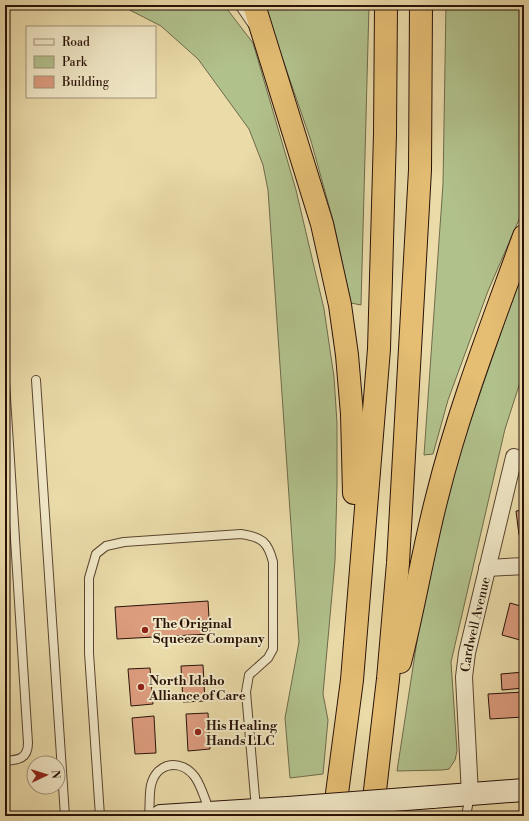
<svg xmlns="http://www.w3.org/2000/svg" width="529" height="821" font-family="'Libre Bodoni',serif">
  <style>
    .green { fill: #b1c18c; stroke: #6e6a4a }
    .building { fill: #dc9c7e; stroke: #2a1208 }
    .lines { fill: none; stroke-linecap: round; stroke-linejoin: round }
    .service-casing { stroke: #5a4430; stroke-width: 10 }
    .minor-casing { stroke: #5a4430; stroke-width: 18 }
    .secondary-casing { stroke: #2a1208; stroke-width: 24 }
    .motorway-casing { stroke: #2a1208; stroke-width: 24 }
    .service { stroke: #f1e8c7; stroke-width: 8 }
    .minor { stroke: #f1e8c7; stroke-width: 16 }
    .secondary { stroke: #f1e8c7; stroke-width: 22 }
    .motorway { stroke: #e5be74; stroke-width: 22 }
    .secondary-bridge-casing { stroke: #2a1208; stroke-width: 24; stroke-linecap: butt }
    .secondary-bridge { stroke: #f1e8c7; stroke-width: 22 }
    .poi-dot { fill: #8f2418; stroke: #f1e8c7; stroke-width: 1.5 }
    .labels { text-anchor: middle; stroke-width: 4; stroke-linejoin: round; paint-order: stroke }
    .poi-label { font-size: 13px; font-weight: bold; fill: #2a1208; stroke: #f1e8c7; text-anchor: start }
    .street-label { font-size: 13px; fill: #2a1208; stroke: #f1e8c7 }
  </style>
  <rect width="100%" height="100%" fill="#eadba9"/>
  <filter id="stains"><feTurbulence type="fractalNoise" baseFrequency=".005" numOctaves="4"/><feColorMatrix values="0 0 0 0 .2 0 0 0 0 .09 0 0 0 0 .02 0 0 0 .5 -.17"/></filter>
  <radialGradient id="worn" r=".72"><stop offset=".6" stop-color="#630" stop-opacity="0"/><stop offset="1" stop-color="#630" stop-opacity=".3"/></radialGradient>
  <g class="green">
    <path d="M 120,5 L 224,5 L 253,43 L 296,190 L 324,309 L 334,377 L 337,423 L 337,486 L 335,561 L 323,694 L 328,720 L 323,774 L 290,778 L 285,718 L 299,642 L 268,190 L 263,165 L 249,129 L 198,59 L 161,26 Z"/>
    <path d="M 264,5 L 369,5 L 361,305 L 351,303 L 334,224 L 311,141 Z"/>
    <path d="M 446,5 L 524,5 L 524,208 L 488,291 L 448,400 L 433,454 L 424,455 L 443,184 Z"/>
    <path d="M 524,266 L 524,370 L 505,429 L 451,662 L 457,751 L 455,760 L 449,769 L 442,770 L 397,771 L 425,589 L 447,489 Z"/>
  </g>
  <g class="building">
    <path d="M 524,510 L 524,535 L 519,535 L 516,511 Z"/>
    <path d="M 208,601 L 210,634 L 117,639 L 115,607 Z"/>
    <path d="M 510,603 L 524,607 L 524,623 L 520,640 L 502,635 Z"/>
    <path d="M 203,665 L 205,701 L 183,702 L 181,666 Z"/>
    <path d="M 150,668 L 153,704 L 131,706 L 128,669 Z"/>
    <path d="M 524,672 L 524,688 L 502,690 L 501,674 Z"/>
    <path d="M 524,692 L 524,717 L 490,719 L 488,694 Z"/>
    <path d="M 208,713 L 210,749 L 188,751 L 186,714 Z"/>
    <path d="M 154,716 L 156,753 L 135,754 L 132,718 Z"/>
  </g>
  <g class="lines">
    <defs>
      <g id="service">
        <path d="M 239,5 L 252,24"/>
        <path d="M 36,380 L 65,816"/>
        <path d="M 5,382 L 28,743 C 28,759 18,760 5,761"/>
        <path d="M 100,816 L 89,653 L 89,578 L 96,554 L 106,546 L 124,542 L 241,534 C 262,537 268,542 273,562 L 273,649 L 268,658 L 249,675 L 246,692 L 256,809"/>
        <path d="M 149,816 C 150,806 149,795 151,785 C 157,761 182,759 195,777 C 202,787 205,801 210,811"/>
        <path d="M 466,816 L 470,795"/>
      </g>
      <g id="minor">
        <path d="M 487,568 L 524,566"/>
        <path id="s1" d="M 470,795 L 464,677 L 467,653 L 514,457"/>
      </g>
      <g id="secondary">
        <path d="M 432,797 L 524,790"/>
        <path d="M 161,816 L 288,808"/>
      </g>
      <g id="motorway">
        <path d="M 254,5 L 322,224 L 340,305 L 347,355 L 352,414 L 354,493"/>
        <path d="M 400,662 C 414,607 423,551 437,497 C 459,408 493,322 524,236"/>
        <path d="M 334,816 L 352,680 L 379,349 L 385,134 L 386,5"/>
        <path d="M 372,816 L 388,679 L 398,563 L 420,170 L 421,5"/>
      </g>
    </defs>
    <use href="#service" class="service-casing"/>
    <use href="#minor" class="minor-casing"/>
    <use href="#secondary" class="secondary-casing"/>
    <use href="#motorway" class="motorway-casing"/>
    <use href="#service" class="service"/>
    <use href="#minor" class="minor"/>
    <use href="#secondary" class="secondary"/>
    <use href="#motorway" class="motorway"/>
    <defs>
      <path id="secondary-bridge" d="M 288,808 L 432,797"/>
    </defs>
    <use href="#secondary-bridge" class="secondary-bridge-casing"/>
    <use href="#secondary-bridge" class="secondary-bridge"/>
  </g>
  <g class="poi-dot">
    <circle cx="145" cy="630" r="4"/>
    <circle cx="141" cy="687" r="4"/>
    <circle cx="198" cy="732" r="4"/>
  </g>
  <g class="labels">
    <g class="poi-label">
      <text x="153" y="628">The Original<tspan x="153" dy="15">Squeeze Company</tspan></text>
      <text x="149" y="685">North Idaho<tspan x="149" dy="15">Alliance of Care</tspan></text>
      <text x="206" y="730">His Healing<tspan x="206" dy="15">Hands LLC</tspan></text>
    </g>
    <g class="street-label">
      <text dy="5" stroke="none"><textPath href="#s1" startOffset="172">Cardwell Avenue</textPath></text>
    </g>
  </g>
  <rect width="529" height="821" fill="none" stroke="#eadba9" stroke-width="20"/>
  <rect x="6" y="6" width="517" height="809" fill="none" stroke="#2a1208" stroke-width="2"/>
  <rect x="10" y="10" width="509" height="801" fill="none" stroke="#2a1208"/>
  <rect x="26" y="26" width="130" height="72" fill="#f1e8c7" stroke="#a1927b"/>
  <rect x="34" y="39" width="20" height="6" fill="#f1e8c7" stroke="#a1927b"/>
  <text x="62" y="46" font-size="12" fill="#2a1208">Road</text>
  <rect x="34" y="56" width="20" height="12" fill="#b1c18c" stroke="#a1927b"/>
  <text x="62" y="66" font-size="12" fill="#2a1208">Park</text>
  <rect x="34" y="76" width="20" height="12" fill="#dc9c7e" stroke="#a1927b"/>
  <text x="62" y="86" font-size="12" fill="#2a1208">Building</text>
  <g transform="translate(46 775) rotate(86)"><circle r="19" fill="#f1e8c7" stroke="#a1927b"/>
  <path d="M0-3L7 15L0 10L-7 15Z" fill="#8f2418"/>
  <text y="-6" font-size="11" font-weight="bold" text-anchor="middle" fill="#2a1208">N</text>
  </g>
  <rect width="100%" height="100%" filter="url(#stains)"/>
  <rect width="100%" height="100%" fill="url(#worn)"/>
</svg>
